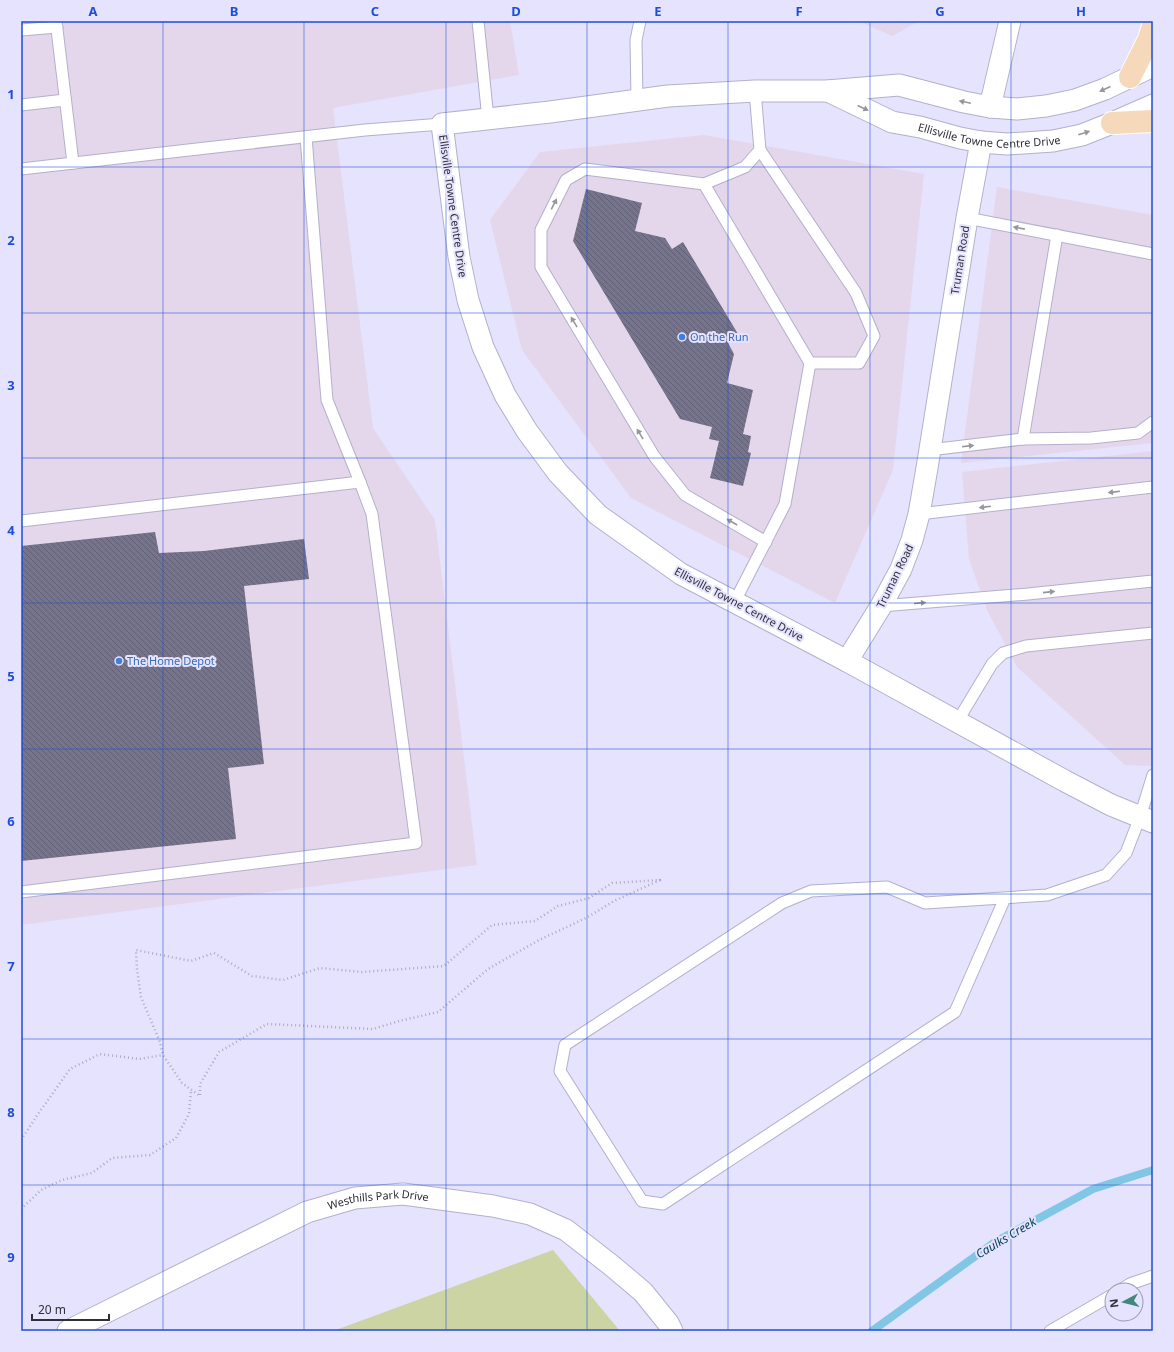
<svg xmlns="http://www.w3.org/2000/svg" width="1174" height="1352" font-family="'Noto Sans',sans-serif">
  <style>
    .commercial { fill: #e4d7eb }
    .pitch { fill: #ccd4a4 }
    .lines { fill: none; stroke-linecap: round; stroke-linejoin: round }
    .stream { stroke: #81c7e5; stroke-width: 8 }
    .building { fill: url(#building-back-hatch) }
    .service-casing { stroke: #b3b0cb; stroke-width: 13 }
    .minor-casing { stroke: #b3b0cb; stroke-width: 23 }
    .trunk-casing { stroke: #fff; stroke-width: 24 }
    .path { stroke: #acabc1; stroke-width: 2.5; stroke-dasharray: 1 3; stroke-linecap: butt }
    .service { stroke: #fff; stroke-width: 11 }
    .minor { stroke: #fff; stroke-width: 21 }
    .trunk { stroke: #f6d8ba; stroke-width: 22 }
    .oneway { fill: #97969c }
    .grid { fill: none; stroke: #1d4ed8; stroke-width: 1; stroke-opacity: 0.55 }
    .shop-dot { fill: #3f7fe0; stroke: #e5e3fe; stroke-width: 1.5 }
    .labels { text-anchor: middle; stroke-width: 4; stroke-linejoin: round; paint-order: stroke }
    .street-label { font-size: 11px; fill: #2f2e39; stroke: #e5e3fe }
    .shop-label { font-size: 11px; fill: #366cbe; stroke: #e5e3fe; text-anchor: start }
    .water-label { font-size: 12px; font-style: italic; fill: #003f53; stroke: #e5e3fe }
    .neatline { fill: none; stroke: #1d4ed8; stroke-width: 1.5 }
    .grid-label { font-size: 13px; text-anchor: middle; font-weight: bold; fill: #1d4ed8 }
  </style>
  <defs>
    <pattern id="building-back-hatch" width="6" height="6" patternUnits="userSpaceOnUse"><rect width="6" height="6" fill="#76738c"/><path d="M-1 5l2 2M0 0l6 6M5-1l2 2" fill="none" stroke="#615f73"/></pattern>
  </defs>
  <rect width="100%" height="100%" fill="#e5e3fe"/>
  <g class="commercial">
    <path d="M 21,21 L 510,21 L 519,75 L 333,108 L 373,428 L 435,520 L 477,865 L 21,925 Z"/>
    <path d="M 858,21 L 919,21 L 892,36 Z"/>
    <path d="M 704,135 L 924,174 L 893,470 L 835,603 L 631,498 L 522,350 L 490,220 L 540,152 Z"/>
    <path d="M 997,187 L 1153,215 L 1153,443 L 961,463 Z"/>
    <path d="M 1153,451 L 1153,766 L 1125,765 L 1017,667 L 987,610 L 969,559 L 962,472 Z"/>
  </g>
  <path class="pitch" d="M 553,1250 L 620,1331 L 333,1331 Z"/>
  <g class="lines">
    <path class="stream" d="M 872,1331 L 995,1242 L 1093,1189 L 1153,1170"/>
  </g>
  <g class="building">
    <path d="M 586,189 L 642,203 L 635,231 L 665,238 L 672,249 L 683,242 L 738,334 L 727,341 L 734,354 L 727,383 L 753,390 L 743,434 L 751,436 L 748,452 L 751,453 L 743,486 L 710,478 L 719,441 L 709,439 L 712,427 L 680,419 L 573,241 Z"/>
    <path d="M 155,532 L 159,553 L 204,551 L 304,539 L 309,579 L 244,586 L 264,764 L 228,768 L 236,839 L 21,861 L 21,546 Z"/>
  </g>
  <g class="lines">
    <defs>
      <g id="service">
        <path d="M 56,21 L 73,163"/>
        <path d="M 478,21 L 488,119"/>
        <path d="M 21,30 L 57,27"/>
        <path d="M 755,91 L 760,150 L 745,167 L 704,184 L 585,169 L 566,180 L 541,230 L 541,267 L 654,456 L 685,495 L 766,542"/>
        <path d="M 637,100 L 636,40 L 640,21"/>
        <path d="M 21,105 L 65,100"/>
        <path d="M 306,137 L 327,400 L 360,482"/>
        <path d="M 760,150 L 856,293 L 874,336 L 859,363 L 810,363"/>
        <path d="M 21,169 L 365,130 L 442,124"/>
        <path d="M 704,184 L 810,363 L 785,504 L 734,603"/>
        <path d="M 967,218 L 1153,254"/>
        <path d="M 1023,439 L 1057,235"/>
        <path d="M 929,450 L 1023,439 L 1091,438 L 1138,433 L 1153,422"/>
        <path d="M 919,514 L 1153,487"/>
        <path d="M 21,521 L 360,482 L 372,514 L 416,843 L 21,892"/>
        <path d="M 881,606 L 1028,594 L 1153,581"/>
        <path d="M 957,722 L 992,664 L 1003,653 L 1026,646 L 1153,633"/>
        <path d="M 1005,898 L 955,1012 L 663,1204 L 642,1201 L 560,1071 L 565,1045 L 782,903 L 811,891 L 887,887 L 925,903 L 1047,895 L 1106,875 L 1126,853 L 1140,817 L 1153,775"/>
        <path d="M 1120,1290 L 1130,1284 L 1153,1276"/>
        <path d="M 1050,1331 L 1112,1295"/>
      </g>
      <g id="minor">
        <path id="s1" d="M 828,91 L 892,122 L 920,127 L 960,138 L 981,142 L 1007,144 L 1053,141 L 1082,135 L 1112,123 L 1153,105"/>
        <path d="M 990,107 L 1010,21"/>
        <path d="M 981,142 L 967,218 L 927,468 L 919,514 L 912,540 L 901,569 L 881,606 L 847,661 L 1065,781 L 1111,805 L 1153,822"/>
        <path d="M 847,661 L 681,574 L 598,515 L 558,473 L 527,431 L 505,395 L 483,347 L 468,300 L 459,257 L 442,124 L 550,112 L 668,96 L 755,91 L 827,91 L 899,85 L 964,102 L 990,107 L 1017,109 L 1046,106 L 1075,100 L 1105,89 L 1153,66"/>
        <path id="s2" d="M 68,1331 L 307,1212 L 355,1198 L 403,1194 L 493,1206 L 530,1214 L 566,1230 L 611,1265 L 643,1292 L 668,1323 L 672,1331"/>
      </g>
      <g id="trunk">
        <path d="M 1130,77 L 1149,39 L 1153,26"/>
        <path d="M 1112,123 L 1153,121"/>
      </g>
    </defs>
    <use href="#service" class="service-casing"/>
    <use href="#minor" class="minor-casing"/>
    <use href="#trunk" class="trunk-casing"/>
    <g class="path">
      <path d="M 660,880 L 614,901 L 586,918 L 539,940 L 488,969 L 438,1012 L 399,1021 L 373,1029 L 267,1024 L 219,1052 L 200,1084 L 200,1096 L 182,1083 L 163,1055 L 160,1042 L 141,997 L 137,969 L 136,950 L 191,961 L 214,953 L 252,976 L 283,980 L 320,968 L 362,972 L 444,966 L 492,925 L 535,921 L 558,906 L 589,898 L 612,883 Z"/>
      <path d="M 21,1140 L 38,1114 L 70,1069 L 100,1054 L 139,1059 L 163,1055"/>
      <path d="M 21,1209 L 41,1190 L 62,1180 L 92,1173 L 112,1158 L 150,1155 L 176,1138 L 189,1114 L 191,1090"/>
    </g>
    <use href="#service" class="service"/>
    <use href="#minor" class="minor"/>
    <use href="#trunk" class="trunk"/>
  </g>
  <defs><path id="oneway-solid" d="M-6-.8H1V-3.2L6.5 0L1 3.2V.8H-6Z"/></defs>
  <g class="oneway">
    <use href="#oneway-solid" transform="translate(1105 89) rotate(156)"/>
    <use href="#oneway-solid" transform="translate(965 102) rotate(-168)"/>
    <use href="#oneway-solid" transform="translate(863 108) rotate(25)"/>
    <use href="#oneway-solid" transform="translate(1084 133) rotate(-17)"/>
    <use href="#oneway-solid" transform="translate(554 204) rotate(-63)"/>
    <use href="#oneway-solid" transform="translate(1019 228) rotate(-169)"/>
    <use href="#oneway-solid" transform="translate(574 322) rotate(-121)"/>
    <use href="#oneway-solid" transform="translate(640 434) rotate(-121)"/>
    <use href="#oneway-solid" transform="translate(968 446) rotate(-7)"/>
    <use href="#oneway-solid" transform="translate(1114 492) rotate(173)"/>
    <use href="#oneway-solid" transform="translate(985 507) rotate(173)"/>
    <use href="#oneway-solid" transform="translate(732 522) rotate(-150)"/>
    <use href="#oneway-solid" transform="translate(1049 592) rotate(-6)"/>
    <use href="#oneway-solid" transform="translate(920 603) rotate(-5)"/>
  </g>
  <path class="grid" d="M 163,21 L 163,1331M 304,21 L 304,1331M 446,21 L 446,1331M 587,21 L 587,1331M 728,21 L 728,1331M 870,21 L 870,1331M 1011,21 L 1011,1331M 21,167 L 1153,167M 21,313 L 1153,313M 21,458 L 1153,458M 21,603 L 1153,603M 21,749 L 1153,749M 21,894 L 1153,894M 21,1039 L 1153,1039M 21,1185 L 1153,1185"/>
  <g class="shop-dot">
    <circle cx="682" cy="337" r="4"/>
    <circle cx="119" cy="661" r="4"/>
  </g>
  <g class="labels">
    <g class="street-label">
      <text dy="4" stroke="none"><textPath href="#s1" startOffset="170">Ellisville Towne Centre Drive</textPath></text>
      <text transform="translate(453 206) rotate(82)" y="4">Ellisville Towne Centre Drive</text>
      <text transform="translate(960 260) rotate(-81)" y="4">Truman Road</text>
      <text transform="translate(895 576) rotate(-64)" y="4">Truman Road</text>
      <text transform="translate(739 604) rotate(28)" y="4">Ellisville Towne Centre Drive</text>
      <text dy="4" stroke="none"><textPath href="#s2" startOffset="340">Westhills Park Drive</textPath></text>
    </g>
    <g class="shop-label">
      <text x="690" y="341">On the Run</text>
      <text x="127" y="665">The Home Depot</text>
    </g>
    <g class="water-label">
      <text transform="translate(1006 1238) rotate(-31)" y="4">Caulks Creek</text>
    </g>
  </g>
  <rect width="1174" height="1352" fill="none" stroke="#e5e3fe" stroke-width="44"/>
  <g transform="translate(1124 1302) rotate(263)"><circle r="19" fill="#e5e3fe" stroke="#9c9baf"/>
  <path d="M0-3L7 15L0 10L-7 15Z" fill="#42877c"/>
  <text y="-6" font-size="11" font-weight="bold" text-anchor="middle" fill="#2f2e39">N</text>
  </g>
  <path d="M32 1314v6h77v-6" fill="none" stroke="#2f2e39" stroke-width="2"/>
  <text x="38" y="1314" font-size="12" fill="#2f2e39" stroke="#e5e3fe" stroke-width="3" paint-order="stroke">20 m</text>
  <rect x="22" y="22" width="1130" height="1308" class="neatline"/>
  <g class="grid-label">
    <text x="93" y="16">A</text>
    <text x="234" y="16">B</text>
    <text x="375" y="16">C</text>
    <text x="516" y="16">D</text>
    <text x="658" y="16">E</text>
    <text x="799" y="16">F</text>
    <text x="940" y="16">G</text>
    <text x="1081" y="16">H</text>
    <text x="11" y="99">1</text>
    <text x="11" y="245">2</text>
    <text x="11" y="390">3</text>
    <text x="11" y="535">4</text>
    <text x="11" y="681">5</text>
    <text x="11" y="826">6</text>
    <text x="11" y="971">7</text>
    <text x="11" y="1117">8</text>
    <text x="11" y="1262">9</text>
  </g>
</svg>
